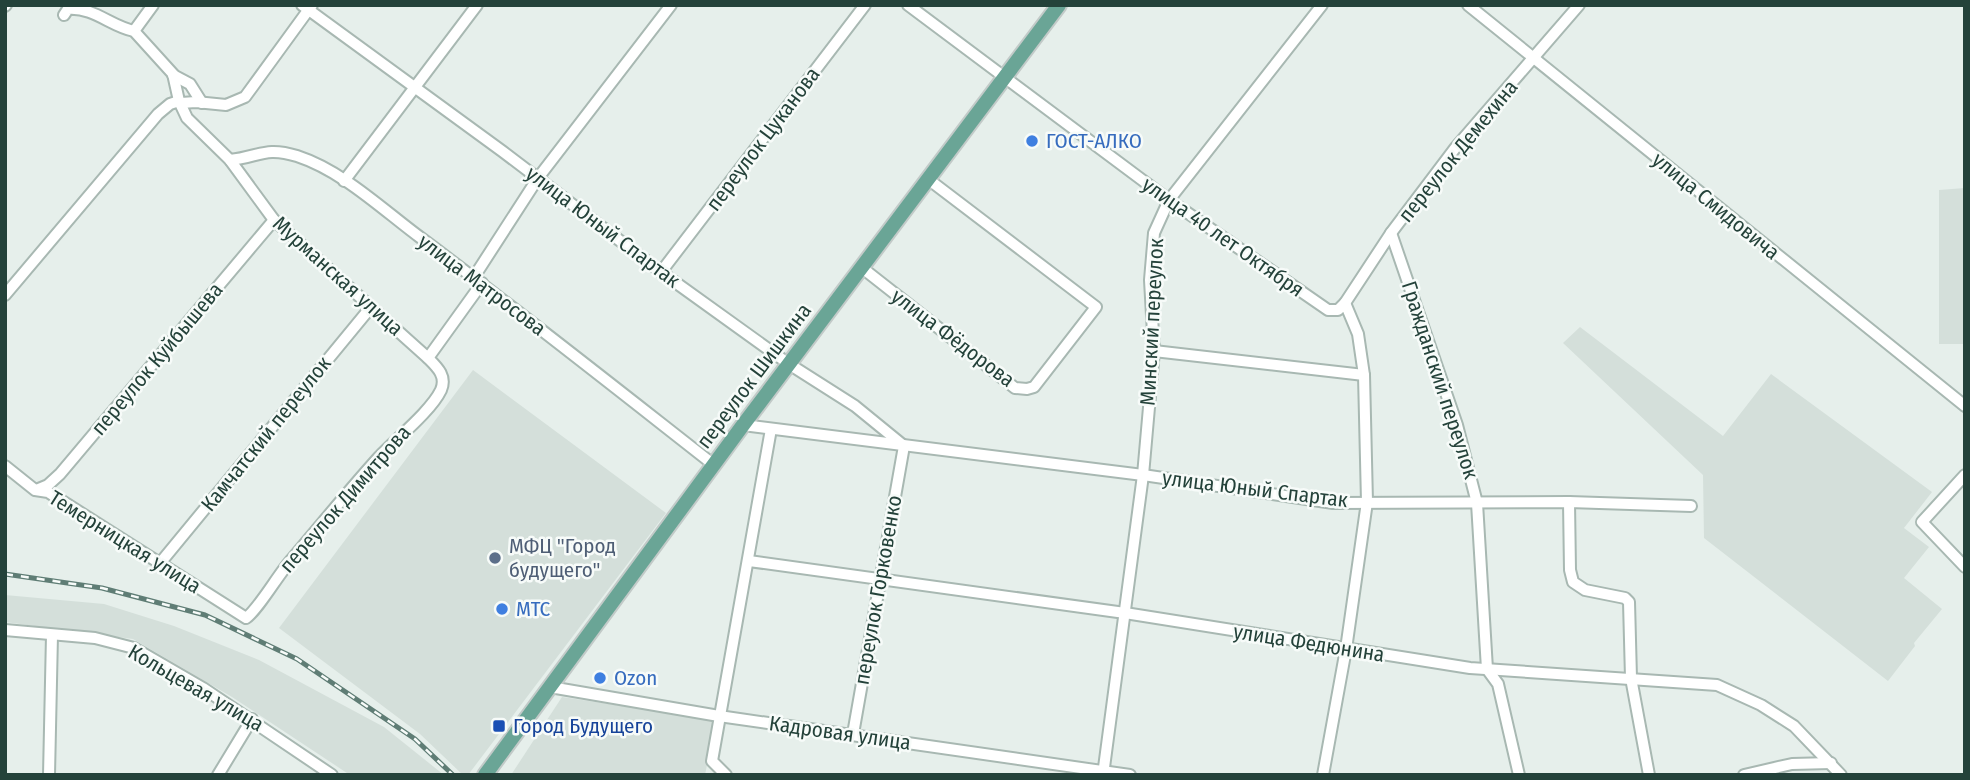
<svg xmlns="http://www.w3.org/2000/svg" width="1970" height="780" font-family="'Fira Sans Condensed',sans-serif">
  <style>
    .built { fill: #d4dfda }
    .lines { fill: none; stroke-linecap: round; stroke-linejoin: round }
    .minor-casing { stroke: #a8b8b2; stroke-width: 14 }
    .major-casing { stroke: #c2cac8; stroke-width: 18 }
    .minor { stroke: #fff; stroke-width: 10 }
    .major { stroke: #6aa596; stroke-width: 14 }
    .rail-casing { stroke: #5f7d75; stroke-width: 5 }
    .rail { stroke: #f7fbf9; stroke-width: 2.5; stroke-dasharray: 8; stroke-linecap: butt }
    .shop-dot { fill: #3f7fe0; stroke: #f7fbf9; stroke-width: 2.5 }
    .service-dot { fill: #5c6f8a; stroke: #f7fbf9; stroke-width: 2.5 }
    .transit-dot { fill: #1a4fb4; stroke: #f7fbf9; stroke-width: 2.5 }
    .labels { text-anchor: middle; stroke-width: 5; stroke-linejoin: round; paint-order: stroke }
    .street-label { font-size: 21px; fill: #24423a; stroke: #f7fbf9 }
    .shop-label { font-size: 21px; fill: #366cbe; stroke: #f7fbf9; text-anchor: start }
    .service-label { font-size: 21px; fill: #4e5e75; stroke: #f7fbf9; text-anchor: start }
    .transit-label { font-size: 21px; fill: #164399; stroke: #f7fbf9; text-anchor: start }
  </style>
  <rect width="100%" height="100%" fill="#e6efeb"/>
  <g class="built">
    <path d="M 1965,188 L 1965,344 L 1939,344 L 1939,190 Z"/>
    <path d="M 1580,327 L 1723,436 L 1771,374 L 1932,492 L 1904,528 L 1929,547 L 1904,578 L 1942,609 L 1914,643 L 1915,646 L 1888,681 L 1704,538 L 1703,475 L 1563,343 Z"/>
    <path d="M 473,370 L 666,513 L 468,775 L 463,775 L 420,734 L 279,628 Z"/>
    <path d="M 5,595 L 104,604 L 174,626 L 259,660 L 384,727 L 444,775 L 350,775 L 232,697 L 133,639 L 5,622 Z"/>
    <path d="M 562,697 L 716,720 L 705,775 L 511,775 Z"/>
  </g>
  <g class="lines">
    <defs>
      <g id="minor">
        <path d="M 302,5 L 502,151 L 661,272 L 789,364 L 855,406 L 904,446 L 853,734"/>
        <path d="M 908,5 L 1169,200 L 1328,310 L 1338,310 L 1345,303 L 1358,334 L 1364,375 L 1367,502 L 1346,649 L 1323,775"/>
        <path d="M 1468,5 L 1965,406"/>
        <path d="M 5,6 L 6,5"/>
        <path d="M 134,31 L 153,5"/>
        <path d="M 173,75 L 190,84 L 202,103"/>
        <path d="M 181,103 L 196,102 L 226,105 L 245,97 L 312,5"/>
        <path d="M 230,160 C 259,157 265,146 297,156 C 343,171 383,210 421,238 C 520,312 617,389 714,465"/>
        <path d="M 344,181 L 477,5"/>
        <path d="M 1391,233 L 1457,425 L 1477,503 L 1487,669 L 1498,684 L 1519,775"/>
        <path d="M 861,267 L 1015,388 L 1027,389 L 1034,387 L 1096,307 L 928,179"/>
        <path d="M 661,272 L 865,5"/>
        <path d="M 474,277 L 538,178 L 671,5"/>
        <path d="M 5,295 L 158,114 L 170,104 L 179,101"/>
        <path d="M 1345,303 L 1391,233 L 1456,147 L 1579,5"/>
        <path d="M 1154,351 L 1364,375"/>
        <path d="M 428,358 L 482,283"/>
        <path d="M 743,425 L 1143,475 L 1333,503 L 1569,502 L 1691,506"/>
        <path d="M 5,466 L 35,490 L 48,492 L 246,618 C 258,610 279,573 292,559 C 321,525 349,490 379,457 C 396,439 431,411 441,390 C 447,376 437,367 428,358 L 274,220 L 230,160 L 187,118 L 179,101 L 173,74 L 134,31 C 110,26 94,7 68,9 L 64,15"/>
        <path d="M 1965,475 L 1922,522 L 1965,567"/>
        <path d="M 36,490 L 48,485 L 60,474 L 274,220"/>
        <path d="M 1569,502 L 1570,570 L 1573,582 L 1585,590 L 1625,598 L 1629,602 L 1631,678 L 1649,775"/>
        <path d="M 749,561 L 1125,613 L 1470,668 L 1717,685 L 1761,705 L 1794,726 L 1841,775"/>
        <path d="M 161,562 L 371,307"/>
        <path d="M 5,630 L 95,638 L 134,648 L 203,688 L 332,775"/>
        <path d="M 550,687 L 719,716 L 1130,775"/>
        <path d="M 49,775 L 52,635"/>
        <path d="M 218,775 L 252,719"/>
        <path d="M 726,775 L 712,761 L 771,429"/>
        <path d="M 1103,775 L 1143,475 L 1154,351 L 1150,280 L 1154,233 L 1169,200 L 1322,5"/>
        <path d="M 1744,775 L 1792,764 L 1831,763"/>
      </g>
      <path id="major" d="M 485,775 L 743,425 L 1059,5"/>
    </defs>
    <use href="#minor" class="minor-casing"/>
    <use href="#major" class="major-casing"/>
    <use href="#minor" class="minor"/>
    <use href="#major" class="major"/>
    <defs>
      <path id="rail" d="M 5,574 L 102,588 L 205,615 L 297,659 L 415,739 L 453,775"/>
    </defs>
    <use href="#rail" class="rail-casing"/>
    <use href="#rail" class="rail"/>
  </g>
  <g class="shop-dot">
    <circle cx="1032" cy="141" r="7"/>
    <circle cx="502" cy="609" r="7"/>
    <circle cx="600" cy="678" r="7"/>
  </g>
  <circle class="service-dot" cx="495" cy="558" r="7"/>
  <rect class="transit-dot" x="492" y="719" width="14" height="14" rx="3.5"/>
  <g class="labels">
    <g class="street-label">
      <text transform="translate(763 139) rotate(-53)" y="7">переулок Цуканова</text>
      <text transform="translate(1458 151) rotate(-51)" y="7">переулок Демехина</text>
      <text transform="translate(1716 206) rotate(39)" y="7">улица Смидовича</text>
      <text transform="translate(603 227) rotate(37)" y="7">улица Юный Спартак</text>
      <text transform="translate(1223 237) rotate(35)" y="7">улица 40 лет Октября</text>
      <text transform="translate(338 276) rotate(42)" y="7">Мурманская улица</text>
      <text transform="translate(482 285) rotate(37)" y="7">улица Матросова</text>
      <text transform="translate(1152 322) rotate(-87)" y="7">Минский переулок</text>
      <text transform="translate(953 338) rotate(37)" y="7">улица Фёдорова</text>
      <text transform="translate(157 359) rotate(-50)" y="7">переулок Куйбышева</text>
      <text transform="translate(754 376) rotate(-53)" y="7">переулок Шишкина</text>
      <text transform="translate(1440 380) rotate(72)" y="7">Гражданский переулок</text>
      <text transform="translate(266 434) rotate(-51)" y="7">Камчатский переулок</text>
      <text transform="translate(1255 489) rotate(7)" y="7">улица Юный Спартак</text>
      <text transform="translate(345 499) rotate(-49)" y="7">переулок Димитрова</text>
      <text transform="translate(125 542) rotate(32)" y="7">Темерницкая улица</text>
      <text transform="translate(878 590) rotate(-80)" y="7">переулок Горковенко</text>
      <text transform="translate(1309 643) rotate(9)" y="7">улица Федюнина</text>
      <text transform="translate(196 688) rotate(30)" y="7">Кольцевая улица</text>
      <text transform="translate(840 733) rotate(8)" y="7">Кадровая улица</text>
    </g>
    <g class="shop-label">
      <text x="1046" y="148">ГОСТ-АЛКО</text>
      <text x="516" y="616">МТС</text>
      <text x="614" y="685">Ozon</text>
    </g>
    <g class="service-label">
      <text x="509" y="553">МФЦ "Город<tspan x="509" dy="24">будущего"</tspan></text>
    </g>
    <g class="transit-label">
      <text x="513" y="733">Город Будущего</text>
    </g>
  </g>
  <rect width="1970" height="780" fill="none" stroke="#24423a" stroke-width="14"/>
</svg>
